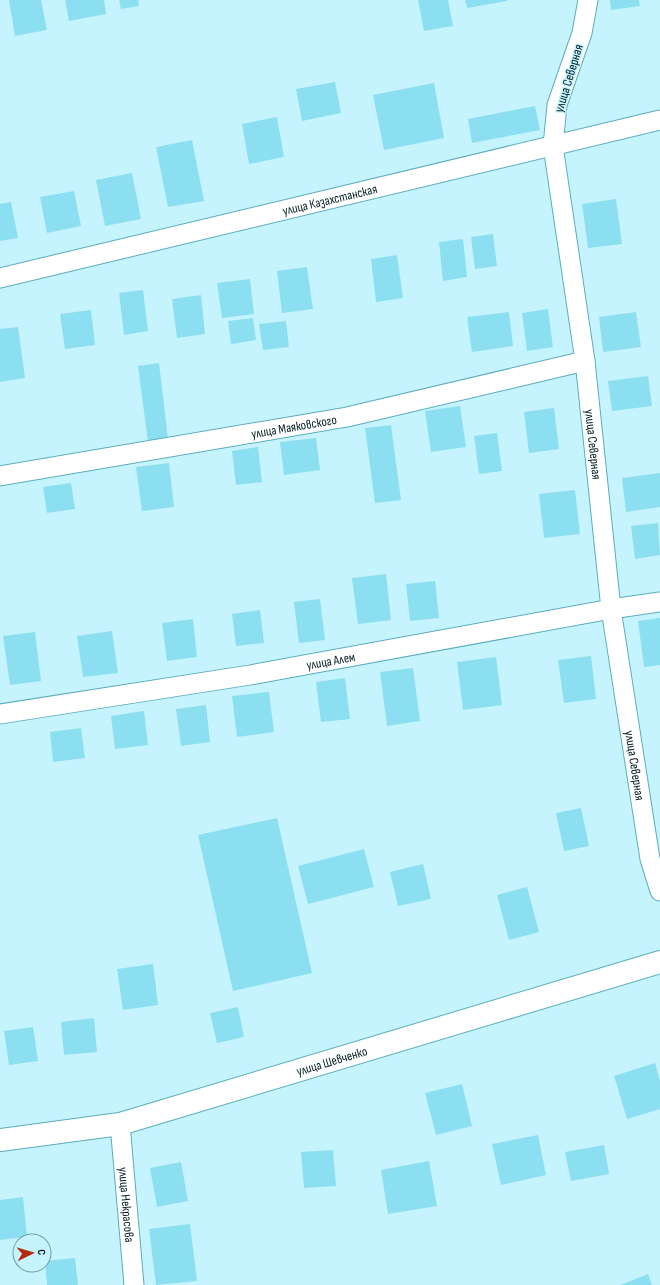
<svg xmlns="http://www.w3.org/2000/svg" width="660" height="1285" font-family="'Sofia Sans Condensed',sans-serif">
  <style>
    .building { fill: #8cdff0 }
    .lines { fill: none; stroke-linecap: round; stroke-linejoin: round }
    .street-casing { stroke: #5aadbd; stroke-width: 21 }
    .secondary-casing { stroke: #5aadbd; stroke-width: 24 }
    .street { stroke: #fff; stroke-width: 19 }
    .secondary { stroke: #fff; stroke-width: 22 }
    .labels { text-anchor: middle; stroke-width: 3; stroke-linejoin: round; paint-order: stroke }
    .street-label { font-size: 13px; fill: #031d22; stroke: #c5f4fe }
  </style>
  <rect width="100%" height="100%" fill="#c5f4fe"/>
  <g class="building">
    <path d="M 9,0 L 41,0 L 47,30 L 15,36 Z"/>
    <path d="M 65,0 L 104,0 L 106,14 L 69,21 Z"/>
    <path d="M 119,0 L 138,0 L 139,6 L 121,9 Z"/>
    <path d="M 418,0 L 448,0 L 453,26 L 424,31 Z"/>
    <path d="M 465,0 L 507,0 L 507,1 L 467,8 Z"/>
    <path d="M 610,0 L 639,0 L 640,6 L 611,10 Z"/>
    <path d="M 335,82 L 341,113 L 302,121 L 296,89 Z"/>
    <path d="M 434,83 L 444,138 L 384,150 L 373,95 Z"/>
    <path d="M 535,106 L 540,130 L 472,143 L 468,119 Z"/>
    <path d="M 277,117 L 284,157 L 249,164 L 242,124 Z"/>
    <path d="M 192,140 L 204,201 L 168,207 L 156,147 Z"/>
    <path d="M 132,173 L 141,219 L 105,226 L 96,180 Z"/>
    <path d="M 74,191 L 81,226 L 47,233 L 40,197 Z"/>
    <path d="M 616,199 L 622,244 L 588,248 L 582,204 Z"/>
    <path d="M 11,202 L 18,238 L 0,241 L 0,204 Z"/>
    <path d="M 493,234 L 497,266 L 475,269 L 471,237 Z"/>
    <path d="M 463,239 L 467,277 L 443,281 L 439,242 Z"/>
    <path d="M 397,255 L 403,298 L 376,302 L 371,259 Z"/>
    <path d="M 307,267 L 313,309 L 282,313 L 277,271 Z"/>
    <path d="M 250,279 L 254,314 L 222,318 L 217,283 Z"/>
    <path d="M 143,290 L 148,331 L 124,335 L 119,293 Z"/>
    <path d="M 201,295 L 205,334 L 177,338 L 172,299 Z"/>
    <path d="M 548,309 L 553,347 L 527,351 L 522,313 Z"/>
    <path d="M 91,310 L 95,345 L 65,349 L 60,314 Z"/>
    <path d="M 509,312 L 513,346 L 472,352 L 467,317 Z"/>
    <path d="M 636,312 L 641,347 L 603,352 L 599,317 Z"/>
    <path d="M 253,318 L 256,340 L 231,344 L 228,321 Z"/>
    <path d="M 286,321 L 289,347 L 263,350 L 259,324 Z"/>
    <path d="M 18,327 L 25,378 L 0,382 L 0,329 Z"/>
    <path d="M 159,363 L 168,439 L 148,442 L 138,366 Z"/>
    <path d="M 648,376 L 652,406 L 612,411 L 608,381 Z"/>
    <path d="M 460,406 L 466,447 L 431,452 L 425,411 Z"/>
    <path d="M 554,408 L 559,449 L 529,453 L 524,412 Z"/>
    <path d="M 391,425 L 401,500 L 375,503 L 365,428 Z"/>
    <path d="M 497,433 L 502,471 L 479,474 L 474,436 Z"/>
    <path d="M 316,438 L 320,470 L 284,475 L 280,442 Z"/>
    <path d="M 258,447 L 262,482 L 236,485 L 232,451 Z"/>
    <path d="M 169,463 L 174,507 L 142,511 L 136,467 Z"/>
    <path d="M 660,473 L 660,507 L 626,512 L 622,478 Z"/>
    <path d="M 71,483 L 75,509 L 47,513 L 43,487 Z"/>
    <path d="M 575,490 L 580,534 L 544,538 L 539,494 Z"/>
    <path d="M 658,523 L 660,555 L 635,559 L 631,526 Z"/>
    <path d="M 386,574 L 391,620 L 358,624 L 352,578 Z"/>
    <path d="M 435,581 L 439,618 L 410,621 L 406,584 Z"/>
    <path d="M 320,599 L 325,640 L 299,643 L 294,602 Z"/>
    <path d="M 260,610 L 264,643 L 236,646 L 232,614 Z"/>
    <path d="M 660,618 L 660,665 L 644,667 L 638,621 Z"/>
    <path d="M 193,619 L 197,657 L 167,661 L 162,623 Z"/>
    <path d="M 112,631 L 118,673 L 83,677 L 77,636 Z"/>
    <path d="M 35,632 L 41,681 L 10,685 L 3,636 Z"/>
    <path d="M 591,656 L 596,699 L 564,703 L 558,660 Z"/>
    <path d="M 496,657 L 502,705 L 463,710 L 457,662 Z"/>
    <path d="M 413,668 L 420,721 L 387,726 L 380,672 Z"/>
    <path d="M 345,678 L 350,719 L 321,722 L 316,682 Z"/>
    <path d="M 269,692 L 274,732 L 237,737 L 232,696 Z"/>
    <path d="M 206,705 L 210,742 L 181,746 L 176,709 Z"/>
    <path d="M 144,711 L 148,745 L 115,749 L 111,716 Z"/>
    <path d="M 81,728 L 85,758 L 53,762 L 50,732 Z"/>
    <path d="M 581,808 L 589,846 L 564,851 L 556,813 Z"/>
    <path d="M 277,818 L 312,973 L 233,991 L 198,835 Z"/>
    <path d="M 364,849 L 374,887 L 308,904 L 298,866 Z"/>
    <path d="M 423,864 L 431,899 L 398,906 L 390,872 Z"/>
    <path d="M 527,887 L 539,932 L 509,940 L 497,895 Z"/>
    <path d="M 153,964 L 158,1005 L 123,1010 L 117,969 Z"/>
    <path d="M 238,1007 L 244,1037 L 217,1043 L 210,1013 Z"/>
    <path d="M 94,1018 L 97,1052 L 64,1055 L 61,1022 Z"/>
    <path d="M 33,1027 L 38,1061 L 9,1065 L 4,1031 Z"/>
    <path d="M 655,1063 L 660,1081 L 660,1109 L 627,1119 L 614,1076 Z"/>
    <path d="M 462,1084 L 472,1126 L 436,1135 L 425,1093 Z"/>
    <path d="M 538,1135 L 546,1175 L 501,1185 L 492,1144 Z"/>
    <path d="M 604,1145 L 609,1174 L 571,1181 L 565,1152 Z"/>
    <path d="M 333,1150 L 336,1186 L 304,1188 L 301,1152 Z"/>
    <path d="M 429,1161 L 437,1206 L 388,1214 L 381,1170 Z"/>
    <path d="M 181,1162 L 188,1201 L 157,1207 L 150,1168 Z"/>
    <path d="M 23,1197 L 27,1237 L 0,1240 L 0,1200 Z"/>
    <path d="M 190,1224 L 197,1281 L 156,1285 L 149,1229 Z"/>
    <path d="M 75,1258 L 78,1285 L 47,1285 L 45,1261 Z"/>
    <path d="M 648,1274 L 652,1285 L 620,1285 Z"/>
  </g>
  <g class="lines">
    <defs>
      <g id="street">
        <path id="s1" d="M 588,0 L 582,33 L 557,105 L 553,146 L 585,361 L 611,609 L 650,859 L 660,891"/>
        <path id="s2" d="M 0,278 L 660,120"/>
        <path id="s3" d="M 0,476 L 347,417 L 585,361"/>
        <path id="s4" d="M 0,714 L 250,675 L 611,609 L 660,602"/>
        <path id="s5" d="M 120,1124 L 134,1285"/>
      </g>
      <g id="secondary">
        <path id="s6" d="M 0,1140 L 120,1124 L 660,962"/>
      </g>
    </defs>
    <use href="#street" class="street-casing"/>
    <use href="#secondary" class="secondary-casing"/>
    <use href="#street" class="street"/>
    <use href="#secondary" class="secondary"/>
  </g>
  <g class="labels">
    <g class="street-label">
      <text transform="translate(568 78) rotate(-73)" y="5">улица Северная</text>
      <text dy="5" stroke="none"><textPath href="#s2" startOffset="339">улица Казахстанская</textPath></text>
      <text dy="5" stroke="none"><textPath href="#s3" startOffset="298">улица Маяковского</textPath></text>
      <text dy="5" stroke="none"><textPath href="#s1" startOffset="452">улица Северная</textPath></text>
      <text dy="5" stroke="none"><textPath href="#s4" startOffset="335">улица Алем</textPath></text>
      <text dy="5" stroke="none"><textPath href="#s1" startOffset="776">улица Северная</textPath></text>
      <text dy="5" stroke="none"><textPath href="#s6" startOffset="342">улица Шевченко</textPath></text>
      <text dy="5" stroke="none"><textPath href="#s5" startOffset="81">улица Некрасова</textPath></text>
    </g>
  </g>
  <g transform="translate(32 1253) rotate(85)"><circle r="19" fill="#c5f4fe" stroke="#779ea6"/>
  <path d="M0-3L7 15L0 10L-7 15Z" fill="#b4280d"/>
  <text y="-6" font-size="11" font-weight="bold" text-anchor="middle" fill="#031d22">С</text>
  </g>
</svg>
